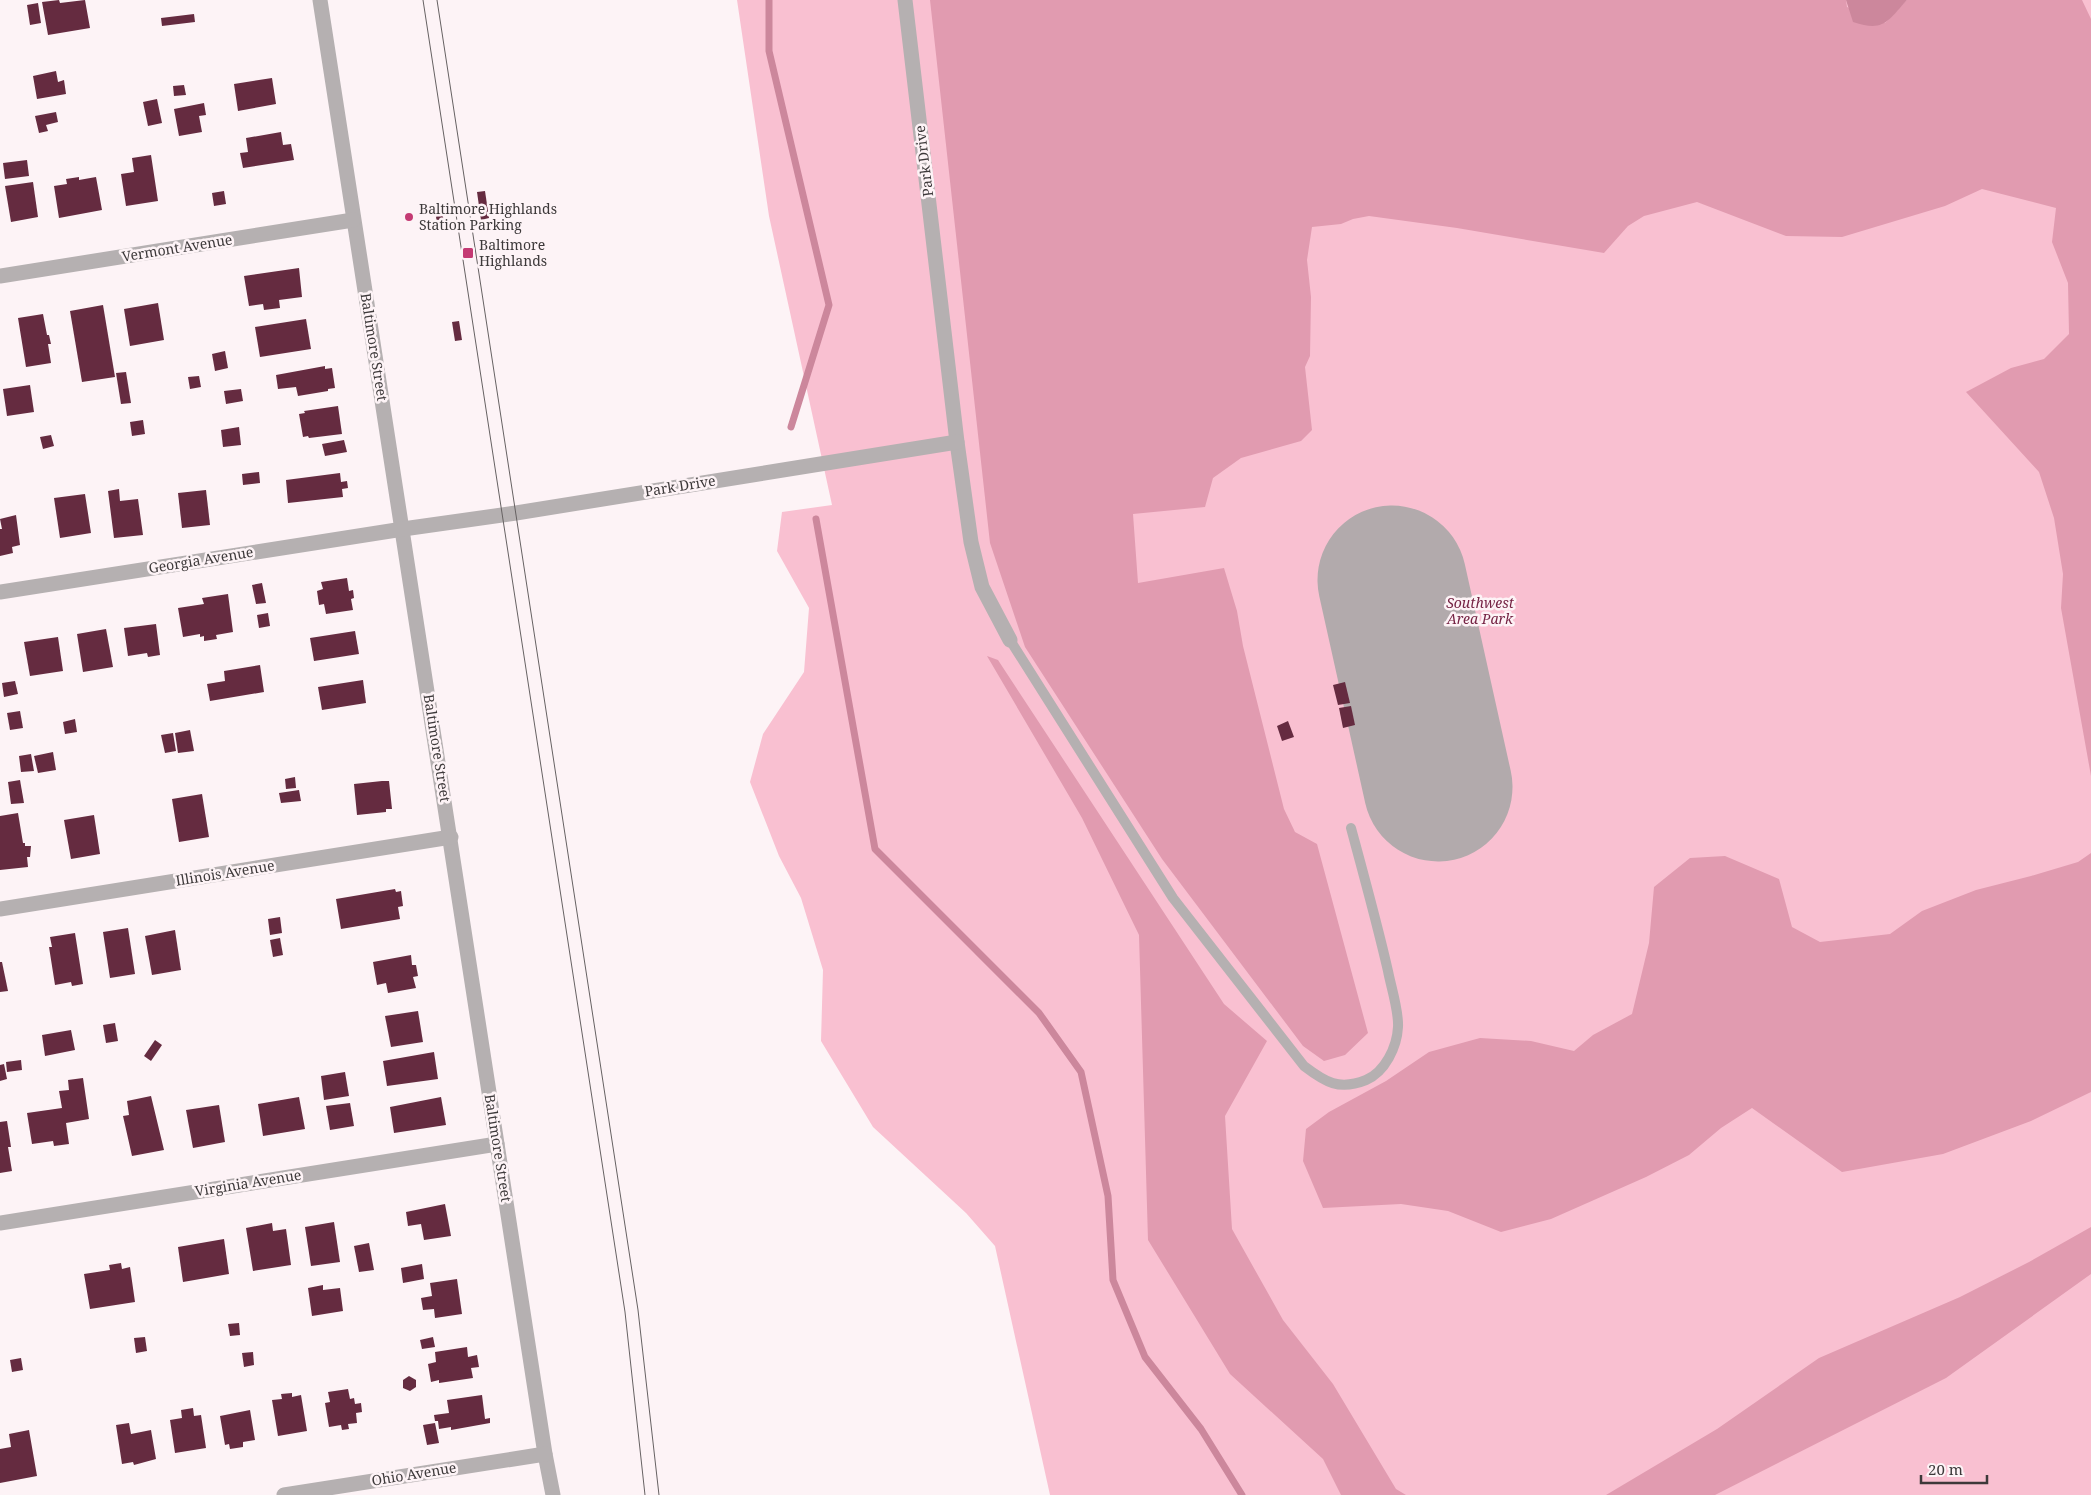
<svg xmlns="http://www.w3.org/2000/svg" width="2091" height="1495" font-family="'Noto Serif',serif">
  <style>
    .green { fill: #f9c0d1 }
    .forest { fill: #e19bb0 }
    .water { fill: #cc879c }
    .lines { fill: none; stroke-linecap: round; stroke-linejoin: round }
    .stream { stroke: #cc879c; stroke-width: 7 }
    .runway { stroke: #b2aaac; stroke-width: 149 }
    .building { fill: #652b40 }
    .lane { stroke: #b5b0b1; stroke-width: 10 }
    .street { stroke: #b5b0b1; stroke-width: 15 }
    .tram { stroke: #666162; stroke-width: 1 }
    .poi-dot { fill: #c43a73; stroke: #fdf3f6; stroke-width: 2 }
    .labels { text-anchor: middle; stroke-width: 5; stroke-linejoin: round; paint-order: stroke }
    .street-label { font-size: 14px; fill: #3d393a; stroke: #fdf3f6 }
    .poi-label { font-size: 14px; fill: #3d393a; stroke: #fdf3f6; text-anchor: start }
    .park-label { font-size: 14px; font-style: italic; fill: #752344; stroke: #fdf3f6 }
  </style>
  <rect width="100%" height="100%" fill="#fdf3f6"/>
  <path class="green" d="M 737,0 L 2091,0 L 2091,1495 L 1050,1495 L 995,1246 L 966,1213 L 873,1127 L 821,1041 L 823,970 L 801,898 L 779,856 L 750,782 L 763,734 L 804,672 L 809,608 L 777,551 L 782,512 L 832,505 L 769,216 Z"/>
  <g class="forest">
    <path d="M 930,0 L 1846,0 L 1847,7 L 1885,23 L 1907,0 L 2082,0 L 2091,19 L 2091,776 L 2061,608 L 2063,574 L 2054,518 L 2039,472 L 1966,392 L 2011,368 L 2044,359 L 2069,334 L 2068,283 L 2052,242 L 2056,208 L 1982,189 L 1945,206 L 1842,237 L 1786,236 L 1697,202 L 1644,216 L 1628,226 L 1604,253 L 1457,228 L 1369,216 L 1353,219 L 1341,224 L 1312,227 L 1307,260 L 1311,297 L 1310,356 L 1305,367 L 1312,430 L 1301,441 L 1241,458 L 1213,478 L 1205,507 L 1133,514 L 1138,583 L 1224,568 L 1237,611 L 1243,646 L 1284,809 L 1295,832 L 1317,844 L 1368,1033 L 1345,1055 L 1324,1061 L 1303,1046 L 1162,859 L 1025,647 L 990,543 Z"/>
    <path d="M 987,656 L 998,660 L 1224,1004 L 1267,1041 L 1225,1116 L 1232,1229 L 1283,1320 L 1333,1384 L 1396,1489 L 1406,1495 L 1341,1495 L 1323,1459 L 1230,1374 L 1148,1240 L 1139,935 L 1082,818 Z"/>
    <path d="M 2091,853 L 2091,1092 L 2031,1121 L 1943,1154 L 1842,1172 L 1752,1108 L 1721,1128 L 1689,1155 L 1646,1177 L 1551,1219 L 1501,1232 L 1448,1211 L 1401,1204 L 1323,1208 L 1303,1161 L 1306,1129 L 1329,1112 L 1386,1081 L 1429,1052 L 1480,1038 L 1531,1041 L 1574,1051 L 1593,1035 L 1632,1014 L 1649,943 L 1654,887 L 1690,858 L 1725,856 L 1779,879 L 1792,927 L 1820,942 L 1890,934 L 1922,911 L 1976,890 L 2031,876 L 2078,862 Z"/>
    <path d="M 2091,1227 L 2091,1274 L 1946,1378 L 1715,1495 L 1606,1495 L 1717,1429 L 1819,1358 L 1960,1297 L 2029,1262 Z"/>
  </g>
  <path class="water" d="M 1846,0 L 1907,0 C 1887,22 1884,32 1853,22 Z"/>
  <g class="lines">
    <g class="stream">
      <path d="M 769,0 L 769,51 L 829,305 L 791,427"/>
      <path d="M 816,519 L 875,849 L 1039,1013 L 1081,1072 L 1108,1196 L 1113,1280 L 1145,1357 L 1201,1429 L 1242,1495"/>
    </g>
    <path class="runway" d="M 1392,580 L 1438,787"/>
  </g>
  <g class="building">
    <path d="M 59,0 L 60,3 L 85,0 L 90,28 L 48,35 L 42,2 Z"/>
    <path d="M 38,3 L 41,23 L 30,25 L 27,5 Z"/>
    <path d="M 194,14 L 195,22 L 162,26 L 161,18 Z"/>
    <path d="M 56,71 L 58,82 L 64,80 L 66,94 L 37,99 L 33,76 Z"/>
    <path d="M 272,78 L 276,104 L 238,111 L 234,84 Z"/>
    <path d="M 184,85 L 186,95 L 174,96 L 173,86 Z"/>
    <path d="M 157,99 L 162,123 L 148,126 L 143,102 Z"/>
    <path d="M 204,103 L 206,115 L 199,116 L 202,132 L 179,136 L 174,109 Z"/>
    <path d="M 56,112 L 58,122 L 46,125 L 48,131 L 39,133 L 35,116 Z"/>
    <path d="M 281,132 L 283,145 L 291,144 L 294,160 L 243,168 L 240,153 L 248,152 L 246,138 Z"/>
    <path d="M 151,155 L 158,201 L 126,206 L 121,174 L 134,172 L 132,158 Z"/>
    <path d="M 27,160 L 29,176 L 5,179 L 3,163 Z"/>
    <path d="M 79,177 L 79,180 L 96,177 L 102,210 L 59,218 L 54,186 L 67,184 L 66,179 Z"/>
    <path d="M 33,182 L 38,217 L 11,222 L 5,186 Z"/>
    <path d="M 224,191 L 226,204 L 214,206 L 212,193 Z"/>
    <path d="M 485,191 L 489,218 L 481,220 L 477,192 Z"/>
    <path d="M 440,203 L 444,222 L 437,223 L 434,204 Z"/>
    <path d="M 299,268 L 302,297 L 279,300 L 280,308 L 264,310 L 263,304 L 249,306 L 244,276 Z"/>
    <path d="M 158,303 L 164,340 L 130,346 L 124,309 Z"/>
    <path d="M 103,305 L 115,377 L 82,382 L 70,311 Z"/>
    <path d="M 43,314 L 47,335 L 49,335 L 51,344 L 48,344 L 51,363 L 26,367 L 18,318 Z"/>
    <path d="M 306,319 L 311,349 L 260,357 L 255,327 Z"/>
    <path d="M 459,321 L 462,340 L 455,341 L 452,322 Z"/>
    <path d="M 225,351 L 228,368 L 215,371 L 212,354 Z"/>
    <path d="M 325,366 L 325,369 L 332,368 L 335,388 L 328,389 L 328,391 L 298,396 L 296,387 L 278,389 L 276,375 Z"/>
    <path d="M 126,372 L 131,403 L 121,404 L 116,373 Z"/>
    <path d="M 199,376 L 201,387 L 190,389 L 188,377 Z"/>
    <path d="M 30,385 L 34,412 L 7,416 L 3,389 Z"/>
    <path d="M 241,389 L 243,401 L 226,404 L 224,391 Z"/>
    <path d="M 338,406 L 342,434 L 309,438 L 308,436 L 303,437 L 299,414 L 305,413 L 304,411 Z"/>
    <path d="M 143,420 L 145,434 L 132,436 L 130,422 Z"/>
    <path d="M 239,427 L 241,445 L 223,447 L 221,430 Z"/>
    <path d="M 51,435 L 54,446 L 43,449 L 40,437 Z"/>
    <path d="M 344,440 L 347,452 L 325,456 L 322,444 Z"/>
    <path d="M 259,472 L 260,483 L 243,485 L 242,474 Z"/>
    <path d="M 340,473 L 341,482 L 347,481 L 348,488 L 342,489 L 343,497 L 288,503 L 286,480 Z"/>
    <path d="M 119,489 L 120,501 L 138,499 L 143,535 L 114,538 L 108,491 Z"/>
    <path d="M 206,490 L 210,525 L 182,528 L 178,493 Z"/>
    <path d="M 85,494 L 91,533 L 60,538 L 54,498 Z"/>
    <path d="M 16,515 L 20,545 L 12,547 L 13,553 L 0,556 L 0,529 L 2,529 L 0,519 Z"/>
    <path d="M 347,578 L 349,591 L 353,590 L 354,598 L 351,599 L 353,610 L 326,614 L 324,604 L 319,605 L 317,591 L 323,589 L 321,582 Z"/>
    <path d="M 262,583 L 266,603 L 256,604 L 252,585 Z"/>
    <path d="M 228,594 L 233,632 L 216,635 L 217,639 L 204,641 L 204,636 L 200,637 L 200,634 L 183,637 L 178,608 L 204,604 L 202,598 Z"/>
    <path d="M 268,613 L 270,626 L 259,628 L 257,615 Z"/>
    <path d="M 156,624 L 160,655 L 148,657 L 147,653 L 128,656 L 124,628 Z"/>
    <path d="M 106,629 L 113,667 L 83,672 L 77,634 Z"/>
    <path d="M 355,631 L 359,654 L 314,661 L 310,638 Z"/>
    <path d="M 58,637 L 63,671 L 30,676 L 24,642 Z"/>
    <path d="M 260,665 L 264,692 L 210,701 L 207,684 L 225,681 L 224,671 Z"/>
    <path d="M 363,680 L 366,703 L 322,710 L 318,687 Z"/>
    <path d="M 15,681 L 18,694 L 4,697 L 2,683 Z"/>
    <path d="M 1345,682 L 1350,703 L 1338,705 L 1333,685 Z"/>
    <path d="M 1351,706 L 1355,725 L 1343,728 L 1339,708 Z"/>
    <path d="M 20,711 L 23,728 L 10,730 L 7,713 Z"/>
    <path d="M 75,719 L 77,732 L 65,734 L 63,722 Z"/>
    <path d="M 1288,721 L 1294,737 L 1282,741 L 1277,726 Z"/>
    <path d="M 190,730 L 194,751 L 178,753 L 175,733 Z"/>
    <path d="M 173,733 L 176,751 L 165,753 L 161,735 Z"/>
    <path d="M 53,752 L 56,770 L 38,773 L 34,756 Z"/>
    <path d="M 31,754 L 34,771 L 21,772 L 19,756 Z"/>
    <path d="M 295,777 L 296,788 L 286,789 L 285,779 Z"/>
    <path d="M 20,780 L 24,803 L 11,804 L 8,782 Z"/>
    <path d="M 382,781 L 389,781 L 392,809 L 386,809 L 386,812 L 357,815 L 354,784 Z"/>
    <path d="M 299,790 L 301,801 L 281,803 L 279,793 Z"/>
    <path d="M 202,794 L 209,837 L 179,842 L 172,799 Z"/>
    <path d="M 18,813 L 23,843 L 25,843 L 25,846 L 31,846 L 30,857 L 27,857 L 28,867 L 0,870 L 0,816 Z"/>
    <path d="M 94,815 L 100,854 L 71,859 L 64,820 Z"/>
    <path d="M 395,889 L 396,892 L 401,891 L 403,906 L 398,907 L 400,919 L 341,929 L 336,899 Z"/>
    <path d="M 280,917 L 282,933 L 270,935 L 268,919 Z"/>
    <path d="M 128,928 L 135,974 L 110,978 L 103,932 Z"/>
    <path d="M 175,930 L 181,970 L 152,975 L 145,936 Z"/>
    <path d="M 75,933 L 83,984 L 72,986 L 71,982 L 55,985 L 49,947 L 52,947 L 50,937 Z"/>
    <path d="M 280,938 L 283,955 L 273,957 L 270,940 Z"/>
    <path d="M 411,955 L 412,965 L 416,965 L 418,976 L 413,977 L 416,988 L 388,993 L 386,983 L 377,985 L 373,962 Z"/>
    <path d="M 0,962 L 2,962 L 8,991 L 0,992 Z"/>
    <path d="M 418,1011 L 423,1042 L 391,1047 L 385,1016 Z"/>
    <path d="M 115,1023 L 118,1041 L 106,1043 L 103,1025 Z"/>
    <path d="M 71,1030 L 75,1050 L 45,1056 L 42,1035 Z"/>
    <path d="M 155,1040 L 162,1045 L 151,1061 L 144,1056 Z"/>
    <path d="M 434,1052 L 438,1079 L 387,1086 L 383,1061 Z"/>
    <path d="M 21,1060 L 22,1070 L 7,1072 L 6,1062 Z"/>
    <path d="M 4,1064 L 7,1079 L 0,1081 L 0,1065 Z"/>
    <path d="M 345,1072 L 349,1096 L 324,1100 L 321,1076 Z"/>
    <path d="M 83,1078 L 89,1119 L 66,1123 L 69,1144 L 54,1146 L 53,1141 L 32,1144 L 27,1113 L 62,1108 L 59,1091 L 69,1090 L 68,1080 Z"/>
    <path d="M 151,1096 L 164,1150 L 132,1156 L 123,1116 L 129,1115 L 127,1101 Z"/>
    <path d="M 299,1097 L 305,1129 L 263,1136 L 258,1104 Z"/>
    <path d="M 441,1097 L 446,1125 L 394,1133 L 390,1107 Z"/>
    <path d="M 350,1103 L 354,1126 L 330,1130 L 326,1106 Z"/>
    <path d="M 219,1105 L 225,1142 L 193,1148 L 186,1110 Z"/>
    <path d="M 7,1121 L 11,1147 L 8,1147 L 12,1171 L 0,1173 L 0,1122 Z"/>
    <path d="M 445,1204 L 451,1236 L 424,1240 L 421,1224 L 408,1226 L 406,1212 Z"/>
    <path d="M 334,1222 L 340,1262 L 311,1266 L 305,1227 Z"/>
    <path d="M 272,1223 L 273,1231 L 286,1229 L 291,1265 L 253,1271 L 246,1228 Z"/>
    <path d="M 224,1239 L 229,1274 L 183,1282 L 178,1247 Z"/>
    <path d="M 369,1243 L 374,1270 L 359,1272 L 354,1246 Z"/>
    <path d="M 121,1263 L 122,1269 L 130,1267 L 135,1302 L 90,1309 L 84,1274 L 110,1270 L 109,1265 Z"/>
    <path d="M 422,1264 L 424,1279 L 403,1283 L 401,1268 Z"/>
    <path d="M 457,1279 L 462,1314 L 435,1318 L 434,1309 L 423,1310 L 421,1298 L 432,1296 L 430,1283 Z"/>
    <path d="M 323,1285 L 323,1290 L 340,1288 L 343,1311 L 312,1316 L 308,1288 Z"/>
    <path d="M 239,1323 L 240,1335 L 230,1336 L 228,1324 Z"/>
    <path d="M 145,1337 L 147,1351 L 136,1353 L 134,1338 Z"/>
    <path d="M 433,1337 L 435,1347 L 422,1349 L 420,1340 Z"/>
    <path d="M 467,1347 L 468,1357 L 477,1355 L 479,1367 L 471,1368 L 473,1378 L 439,1383 L 439,1380 L 431,1382 L 428,1364 L 436,1362 L 435,1352 Z"/>
    <path d="M 253,1352 L 254,1365 L 244,1367 L 242,1353 Z"/>
    <path d="M 21,1358 L 23,1370 L 12,1372 L 10,1360 Z"/>
    <path d="M 409,1376 L 416,1380 L 416,1387 L 410,1391 L 403,1388 L 403,1380 Z"/>
    <path d="M 348,1389 L 350,1399 L 354,1398 L 355,1404 L 361,1403 L 362,1412 L 356,1413 L 357,1423 L 348,1424 L 349,1429 L 342,1430 L 341,1425 L 329,1427 L 325,1403 L 330,1402 L 328,1392 Z"/>
    <path d="M 292,1393 L 292,1397 L 301,1395 L 307,1431 L 278,1436 L 272,1400 L 282,1399 L 281,1394 Z"/>
    <path d="M 482,1395 L 485,1419 L 490,1418 L 490,1423 L 451,1430 L 451,1427 L 439,1429 L 438,1421 L 435,1421 L 434,1415 L 449,1413 L 447,1400 Z"/>
    <path d="M 193,1408 L 194,1416 L 201,1415 L 206,1448 L 175,1453 L 170,1420 L 182,1418 L 181,1410 Z"/>
    <path d="M 250,1410 L 255,1440 L 243,1442 L 243,1447 L 230,1449 L 229,1444 L 225,1445 L 220,1416 Z"/>
    <path d="M 129,1423 L 131,1434 L 151,1430 L 156,1459 L 134,1465 L 133,1462 L 122,1464 L 116,1425 Z"/>
    <path d="M 435,1423 L 439,1443 L 427,1445 L 423,1425 Z"/>
    <path d="M 29,1430 L 37,1476 L 0,1483 L 0,1449 L 11,1447 L 9,1434 Z"/>
  </g>
  <g class="lines">
    <path class="lane" d="M 1010,640 L 1173,898 L 1304,1066 C 1325,1082 1339,1091 1366,1080 C 1385,1072 1397,1047 1398,1027 C 1399,1011 1391,987 1388,971 C 1377,923 1364,876 1351,828"/>
    <g class="street">
      <path d="M 320,0 L 545,1454 L 553,1495"/>
      <path d="M 905,0 L 957,442 L 971,542 L 982,587 L 1010,640"/>
      <path d="M 0,276 L 353,220"/>
      <path d="M 0,592 L 403,529 L 516,513 L 957,442"/>
      <path d="M 0,909 L 451,837"/>
      <path d="M 0,1223 L 497,1144"/>
      <path d="M 284,1495 L 545,1454"/>
    </g>
    <g class="tram">
      <path d="M 423,0 L 625,1312 L 645,1495"/>
      <path d="M 437,0 L 638,1310 L 659,1495"/>
    </g>
  </g>
  <g class="poi-dot">
    <circle cx="409" cy="217" r="5"/>
    <rect x="462" y="247" width="12" height="12" rx="2.5"/>
  </g>
  <g class="labels">
    <g class="street-label">
      <text transform="translate(924 161) rotate(-97)" y="5">Park Drive</text>
      <text transform="translate(177 248) rotate(-9)" y="5">Vermont Avenue</text>
      <text transform="translate(374 347) rotate(81)" y="5">Baltimore Street</text>
      <text transform="translate(680 486) rotate(-9)" y="5">Park Drive</text>
      <text transform="translate(201 560) rotate(-9)" y="5">Georgia Avenue</text>
      <text transform="translate(437 748) rotate(81)" y="5">Baltimore Street</text>
      <text transform="translate(225 873) rotate(-9)" y="5">Illinois Avenue</text>
      <text transform="translate(498 1148) rotate(81)" y="5">Baltimore Street</text>
      <text transform="translate(248 1183) rotate(-9)" y="5">Virginia Avenue</text>
      <text transform="translate(414 1474) rotate(-9)" y="5">Ohio Avenue</text>
    </g>
    <g class="poi-label">
      <text x="419" y="214">Baltimore Highlands<tspan x="419" dy="16">Station Parking</tspan></text>
      <text x="479" y="250">Baltimore<tspan x="479" dy="16">Highlands</tspan></text>
    </g>
    <g class="park-label">
      <text x="1480" y="608">Southwest<tspan x="1480" dy="16">Area Park</tspan></text>
    </g>
  </g>
  <path d="M1921 1475v8h66v-8" fill="none" stroke="#3d393a" stroke-width="2.5"/>
  <text x="1928" y="1475" font-size="15" fill="#3d393a" stroke="#fdf3f6" stroke-width="4" paint-order="stroke">20 m</text>
</svg>
